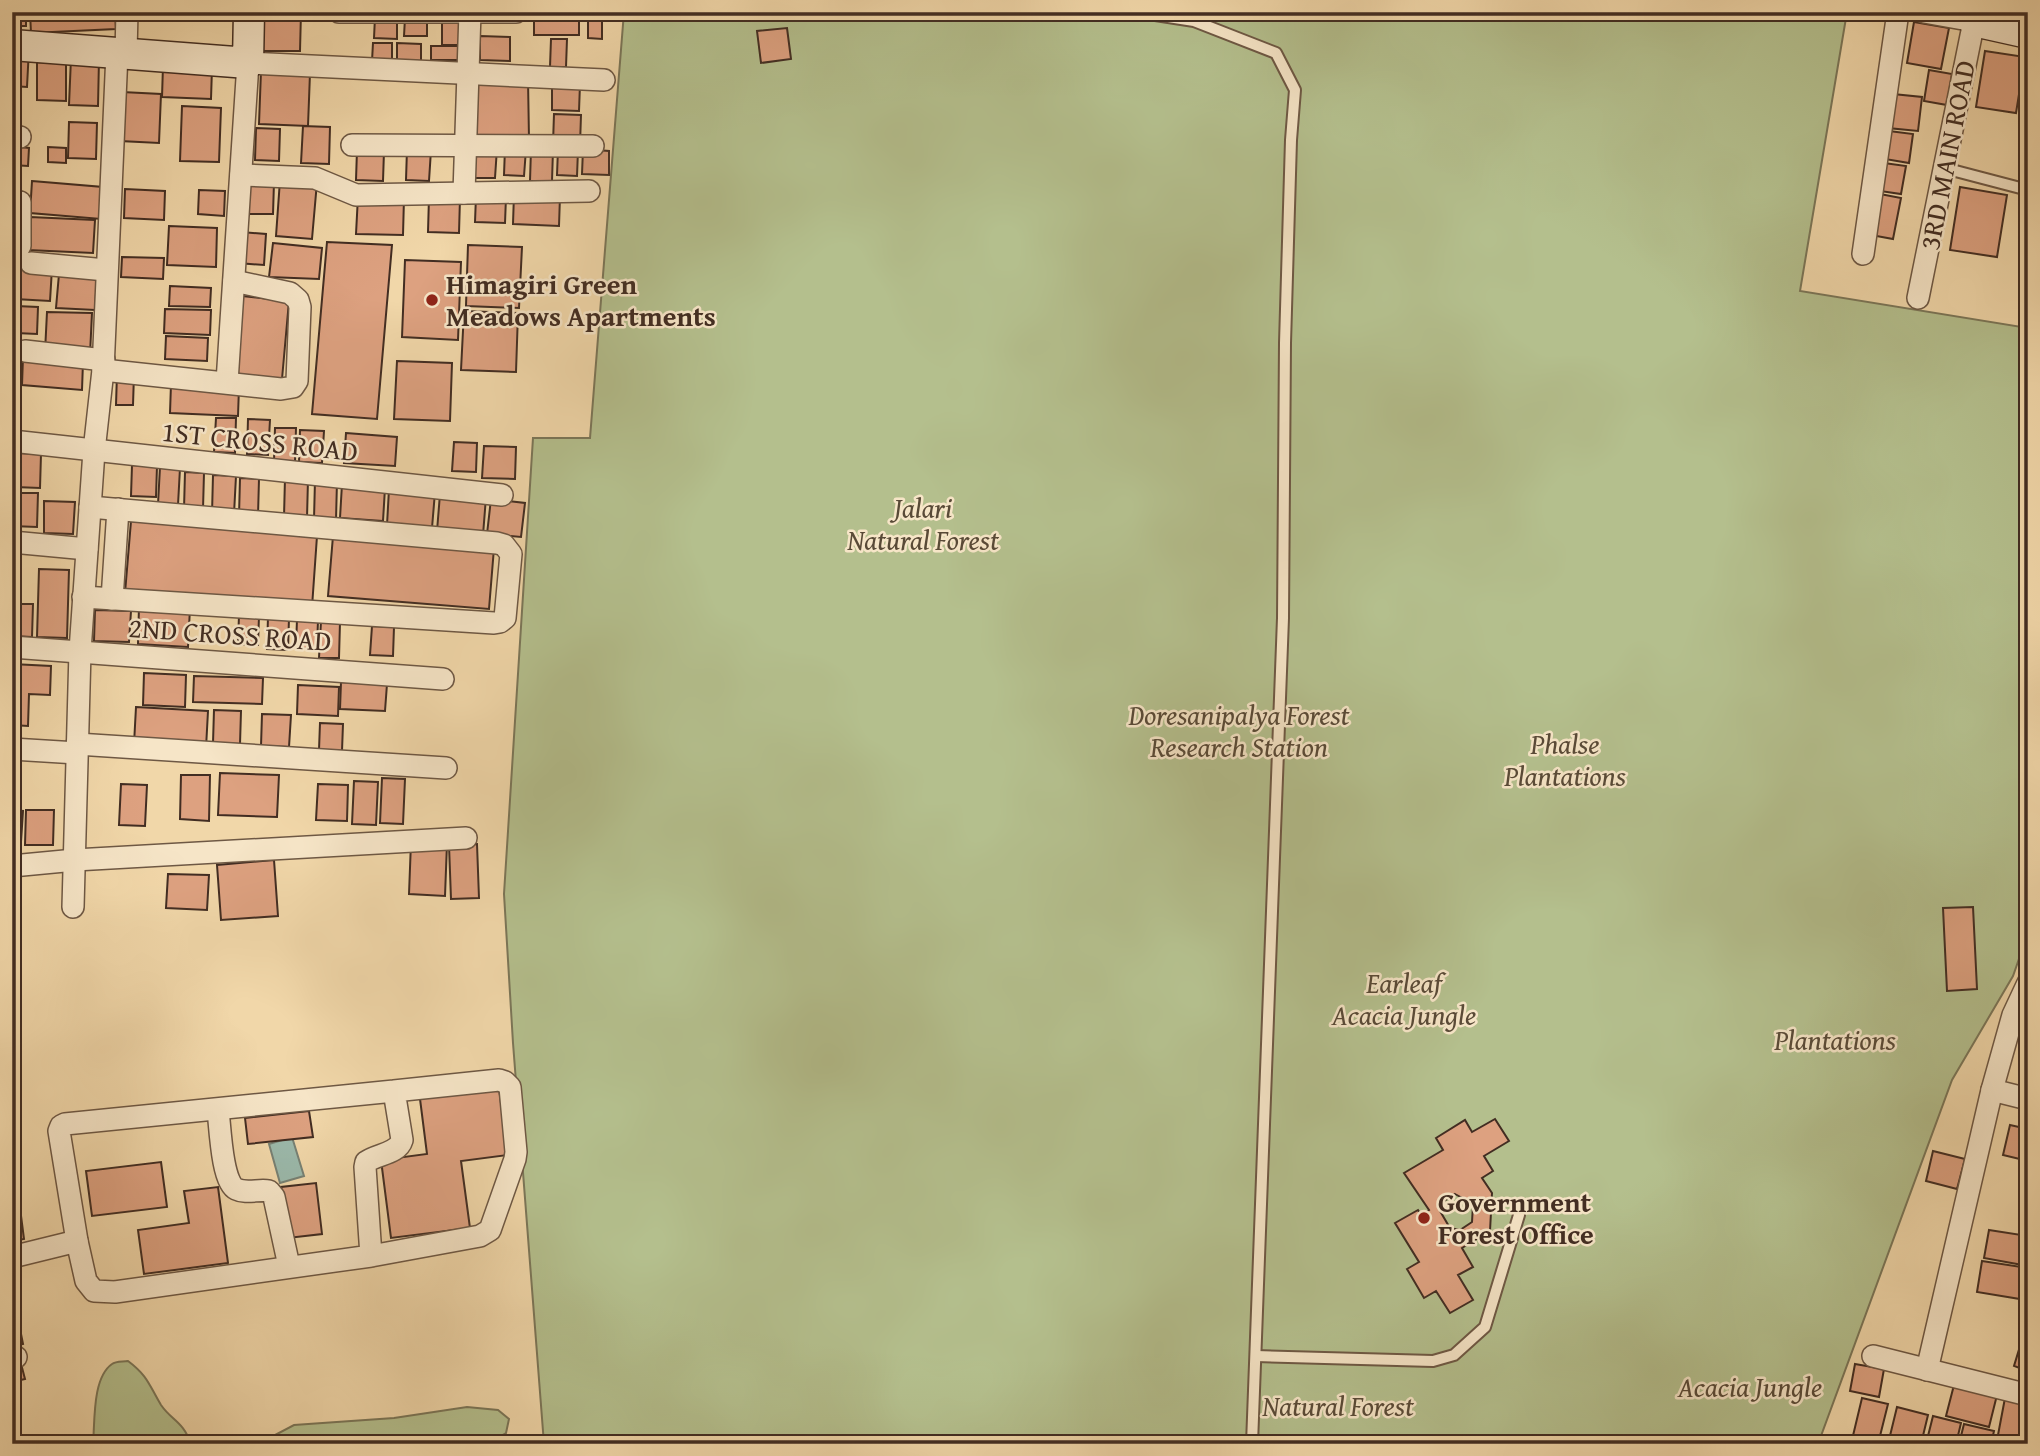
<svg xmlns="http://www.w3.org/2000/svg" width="2040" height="1456" font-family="'Gentium Book Plus',serif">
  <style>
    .green { fill: #b4bf8d; stroke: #7b7658; stroke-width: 2 }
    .water { fill: #9bb9ab; stroke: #778174; stroke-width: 2 }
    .building { fill: #dda180; stroke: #422d22; stroke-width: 2; fill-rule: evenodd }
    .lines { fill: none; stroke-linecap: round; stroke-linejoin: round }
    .lane-casing { stroke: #6e5844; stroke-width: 14 }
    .street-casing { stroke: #6e5844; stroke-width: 24 }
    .secondary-casing { stroke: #422d22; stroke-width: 33 }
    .lane { stroke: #f6e5c7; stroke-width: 10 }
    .street { stroke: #f6e5c7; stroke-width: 21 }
    .secondary { stroke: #f6e5c7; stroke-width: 30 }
    .poi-dot { fill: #8f2418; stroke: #f6e5c7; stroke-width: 2.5 }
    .labels { text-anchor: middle; stroke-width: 5; stroke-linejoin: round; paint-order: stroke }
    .street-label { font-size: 28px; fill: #422d22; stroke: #f6e5c7 }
    .poi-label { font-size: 28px; font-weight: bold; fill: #422d22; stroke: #f6e5c7; text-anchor: start }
    .park-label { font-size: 28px; font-style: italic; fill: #594a37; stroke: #f6e5c7 }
  </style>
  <rect width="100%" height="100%" fill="#f1d7a9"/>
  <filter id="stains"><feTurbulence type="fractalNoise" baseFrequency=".00286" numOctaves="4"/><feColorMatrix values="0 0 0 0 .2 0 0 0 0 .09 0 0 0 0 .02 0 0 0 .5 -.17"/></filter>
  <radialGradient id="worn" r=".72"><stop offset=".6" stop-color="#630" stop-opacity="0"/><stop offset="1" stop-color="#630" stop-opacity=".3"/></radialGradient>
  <g class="green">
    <path d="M 624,12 L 1847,12 L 1800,291 L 2028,328 L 2028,933 L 2013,976 L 1952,1080 L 1818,1444 L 544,1444 L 513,1043 L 504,894 L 533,438 L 590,438 Z"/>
    <path d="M 128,1361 C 148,1376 149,1385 161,1405 C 172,1421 183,1421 191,1444 L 93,1444 C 95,1422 92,1378 112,1364 C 116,1361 123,1362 128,1361 Z"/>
    <path d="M 467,1407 L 498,1410 L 509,1419 L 506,1433 L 494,1440 L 467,1444 L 258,1444 L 294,1425 L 394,1418 Z"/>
  </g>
  <path class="water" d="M 292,1137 L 304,1176 L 280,1183 L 269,1144 Z"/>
  <g class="building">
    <rect x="12" y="12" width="14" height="14"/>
    <path d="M 30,12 L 115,12 L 116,29 L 31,33 Z"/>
    <path d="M 256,12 L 301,12 L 300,51 L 256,51 Z"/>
    <rect x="534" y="13" width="45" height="22"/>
    <path d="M 588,13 L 602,14 L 602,39 L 588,38 Z"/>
    <path d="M 375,17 L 397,17 L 397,39 L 374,38 Z"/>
    <path d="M 442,17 L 462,18 L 461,45 L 442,45 Z"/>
    <path d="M 405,18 L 427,18 L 427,36 L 404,36 Z"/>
    <path d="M 1914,22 L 1949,28 L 1941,69 L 1907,63 Z"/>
    <path d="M 787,28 L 791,59 L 761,63 L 757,31 Z"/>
    <path d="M 480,36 L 510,37 L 510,61 L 480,60 Z"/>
    <path d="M 551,39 L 567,39 L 566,67 L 550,67 Z"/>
    <path d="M 373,43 L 392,43 L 392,62 L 372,61 Z"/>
    <path d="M 397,43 L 421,44 L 421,61 L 397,61 Z"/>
    <rect x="431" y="46" width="30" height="14"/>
    <path d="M 12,47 L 29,48 L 27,87 L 12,86 Z"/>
    <path d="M 1985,51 L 2025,57 L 2016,113 L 1976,107 Z"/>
    <path d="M 71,58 L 99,59 L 98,106 L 69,105 Z"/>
    <path d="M 37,62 L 66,63 L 66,101 L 37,100 Z"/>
    <path d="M 163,66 L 212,68 L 211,99 L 162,97 Z"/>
    <path d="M 1929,70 L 1952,74 L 1947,105 L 1924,101 Z"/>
    <path d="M 261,71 L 310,73 L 308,126 L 259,124 Z"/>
    <path d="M 528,79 L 529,139 L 476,140 L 475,80 Z"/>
    <path d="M 552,83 L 580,84 L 579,111 L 552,110 Z"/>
    <path d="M 122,92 L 161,94 L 159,143 L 120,141 Z"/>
    <path d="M 1893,94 L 1922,97 L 1918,131 L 1888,128 Z"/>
    <path d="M 182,106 L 221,108 L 219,162 L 180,161 Z"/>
    <path d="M 554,114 L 581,115 L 580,145 L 553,144 Z"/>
    <path d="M 69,122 L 97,123 L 96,159 L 68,158 Z"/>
    <path d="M 303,126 L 330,127 L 329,164 L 301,163 Z"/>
    <path d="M 256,128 L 280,129 L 279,161 L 255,160 Z"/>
    <path d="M 1889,131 L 1913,134 L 1909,163 L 1885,159 Z"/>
    <path d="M 12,146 L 29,148 L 28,166 L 12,165 Z"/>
    <path d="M 48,147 L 66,148 L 66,163 L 48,162 Z"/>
    <path d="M 474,147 L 497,148 L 495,178 L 473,178 Z"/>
    <path d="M 505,148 L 526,149 L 524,176 L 504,175 Z"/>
    <path d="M 407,149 L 431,150 L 429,181 L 406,180 Z"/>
    <path d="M 531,149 L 553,150 L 552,181 L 530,181 Z"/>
    <path d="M 558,149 L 578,150 L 577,176 L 557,175 Z"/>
    <path d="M 583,149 L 609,151 L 609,175 L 582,174 Z"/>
    <path d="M 357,150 L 384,151 L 383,181 L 356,180 Z"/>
    <path d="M 1884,163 L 1906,166 L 1901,194 L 1880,191 Z"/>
    <path d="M 280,180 L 317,182 L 312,239 L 276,236 Z"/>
    <path d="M 32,181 L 103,187 L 101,219 L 30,213 Z"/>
    <path d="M 248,181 L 274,182 L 273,214 L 247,214 Z"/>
    <path d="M 1960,187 L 2007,195 L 1997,257 L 1950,250 Z"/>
    <path d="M 125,189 L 165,191 L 164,220 L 124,218 Z"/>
    <path d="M 199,190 L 225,191 L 224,216 L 198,214 Z"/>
    <path d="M 514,194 L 560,196 L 559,226 L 513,224 Z"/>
    <path d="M 1880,194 L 1901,198 L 1893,239 L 1871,235 Z"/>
    <path d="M 358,196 L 404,198 L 403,235 L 356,234 Z"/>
    <path d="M 476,196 L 506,197 L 505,223 L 475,222 Z"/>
    <path d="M 429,197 L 460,198 L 459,233 L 428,232 Z"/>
    <path d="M 30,217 L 95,220 L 93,253 L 28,250 Z"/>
    <path d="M 169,226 L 217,228 L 216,267 L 167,265 Z"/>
    <path d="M 241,232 L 266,234 L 264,265 L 238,263 Z"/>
    <path d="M 327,242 L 392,245 L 377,419 L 312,414 Z"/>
    <path d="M 273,243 L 322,248 L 319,279 L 269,277 Z"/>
    <path d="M 468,245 L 522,247 L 519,308 L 466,306 Z"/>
    <path d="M 122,257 L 164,258 L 163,279 L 121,277 Z"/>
    <path d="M 405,260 L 461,262 L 458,340 L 402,337 Z"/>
    <path d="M 17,266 L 52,268 L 50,301 L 15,299 Z"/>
    <path d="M 59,274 L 97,276 L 95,310 L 56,308 Z"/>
    <path d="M 170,286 L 211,288 L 210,307 L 169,306 Z"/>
    <path d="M 242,296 L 289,301 L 282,379 L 235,375 Z"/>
    <path d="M 16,306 L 38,307 L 37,334 L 16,333 Z"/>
    <path d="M 165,309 L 211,310 L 210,335 L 164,333 Z"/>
    <path d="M 464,311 L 518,313 L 516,372 L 461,370 Z"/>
    <path d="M 47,312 L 92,313 L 90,354 L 45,352 Z"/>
    <path d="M 166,336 L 208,338 L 207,361 L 165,359 Z"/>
    <path d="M 23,357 L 83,362 L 82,390 L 22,385 Z"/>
    <path d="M 397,361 L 452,363 L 450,421 L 394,419 Z"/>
    <path d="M 117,373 L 134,374 L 133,405 L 116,405 Z"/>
    <path d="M 171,384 L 239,387 L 238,416 L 170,413 Z"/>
    <path d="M 12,387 L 19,388 L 18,423 L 12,422 Z"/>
    <path d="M 216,418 L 236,418 L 235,453 L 214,452 Z"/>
    <path d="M 248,419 L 270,420 L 268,455 L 247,454 Z"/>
    <path d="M 275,428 L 296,428 L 295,462 L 274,461 Z"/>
    <path d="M 300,430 L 324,431 L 322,463 L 299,462 Z"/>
    <path d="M 346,433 L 397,437 L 395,466 L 344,463 Z"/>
    <path d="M 454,442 L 477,443 L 476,472 L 452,471 Z"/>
    <path d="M 484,446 L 516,447 L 515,479 L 482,478 Z"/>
    <path d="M 16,453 L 41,454 L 40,488 L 15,487 Z"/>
    <path d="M 132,465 L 157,466 L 156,497 L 131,496 Z"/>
    <path d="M 160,467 L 180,468 L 178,505 L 158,504 Z"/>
    <path d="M 185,472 L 204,473 L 203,509 L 184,509 Z"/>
    <path d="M 213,475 L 236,476 L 234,514 L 212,514 Z"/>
    <path d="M 240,478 L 259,479 L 258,516 L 239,516 Z"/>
    <path d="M 285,478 L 308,479 L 307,518 L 284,517 Z"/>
    <path d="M 315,480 L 337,481 L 336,520 L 314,519 Z"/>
    <path d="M 342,484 L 385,488 L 383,521 L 340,518 Z"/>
    <path d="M 389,489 L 435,492 L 432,528 L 387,525 Z"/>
    <path d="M 12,493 L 38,493 L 37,527 L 12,526 Z"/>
    <path d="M 440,494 L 486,497 L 483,535 L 437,531 Z"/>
    <path d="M 491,499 L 525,503 L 521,537 L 487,534 Z"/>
    <path d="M 44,501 L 75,502 L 73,534 L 44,533 Z"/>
    <path d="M 131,521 L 317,536 L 312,607 L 125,593 Z"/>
    <path d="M 333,536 L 494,548 L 489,609 L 328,596 Z"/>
    <path d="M 39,569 L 69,570 L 67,638 L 37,637 Z"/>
    <path d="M 12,604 L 33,604 L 32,637 L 12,636 Z"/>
    <path d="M 139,606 L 190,608 L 188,647 L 138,644 Z"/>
    <path d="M 95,610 L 131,611 L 129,642 L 94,641 Z"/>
    <path d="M 239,615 L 259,616 L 258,645 L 238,644 Z"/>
    <path d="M 268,617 L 289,618 L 288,650 L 267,649 Z"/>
    <path d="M 297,619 L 318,620 L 317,649 L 296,648 Z"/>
    <path d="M 321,621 L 340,622 L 339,658 L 319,658 Z"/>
    <path d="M 372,626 L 394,627 L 393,656 L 370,655 Z"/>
    <path d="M 12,664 L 51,666 L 50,695 L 29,694 L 28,726 L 12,725 Z"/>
    <path d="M 144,673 L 186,675 L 185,707 L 143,705 Z"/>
    <path d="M 194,676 L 263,678 L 262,704 L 193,702 Z"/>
    <path d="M 341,682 L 387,684 L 385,711 L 340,709 Z"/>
    <path d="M 298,685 L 339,687 L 338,716 L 297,714 Z"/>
    <path d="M 136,707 L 208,711 L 206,748 L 134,744 Z"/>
    <path d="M 214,710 L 241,711 L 240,744 L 213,743 Z"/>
    <path d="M 262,714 L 291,715 L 289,747 L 261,746 Z"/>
    <path d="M 320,723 L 343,724 L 342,751 L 319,750 Z"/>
    <path d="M 12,762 L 19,763 L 18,803 L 12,803 Z"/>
    <path d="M 220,773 L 279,775 L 277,817 L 218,815 Z"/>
    <path d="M 181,775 L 210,775 L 209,821 L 180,819 Z"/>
    <path d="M 382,778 L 405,779 L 403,824 L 380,823 Z"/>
    <path d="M 354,781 L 378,782 L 376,825 L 352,824 Z"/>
    <path d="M 121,784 L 147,785 L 145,826 L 119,825 Z"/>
    <path d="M 318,784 L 348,785 L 347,821 L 316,820 Z"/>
    <path d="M 12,810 L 23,811 L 21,842 L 12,841 Z"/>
    <path d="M 26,810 L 54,810 L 53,845 L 25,845 Z"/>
    <path d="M 411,842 L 447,843 L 445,896 L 409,894 Z"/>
    <path d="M 477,844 L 479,898 L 451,899 L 449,845 Z"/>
    <path d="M 274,860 L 278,916 L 221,920 L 217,865 Z"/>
    <path d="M 168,874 L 209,875 L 207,910 L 166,908 Z"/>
    <path d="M 1973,907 L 1977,989 L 1947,991 L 1943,908 Z"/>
    <path d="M 498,1081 L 508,1155 L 461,1161 L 470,1228 L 391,1238 L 381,1160 L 427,1154 L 419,1091 Z"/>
    <path d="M 309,1111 L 313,1137 L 248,1144 L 245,1118 Z"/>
    <path d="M 1495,1119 L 1509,1141 L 1484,1156 L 1493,1171 L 1482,1178 L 1492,1193 L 1490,1231 L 1462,1248 L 1473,1267 L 1458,1275 L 1473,1300 L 1450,1313 L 1436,1291 L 1424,1298 L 1407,1269 L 1419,1262 L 1395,1223 L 1418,1210 L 1421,1215 L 1429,1210 L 1404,1173 L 1443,1150 L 1436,1138 L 1465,1120 L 1472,1132 ZM 1455,1194 L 1473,1204 L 1472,1222 L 1460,1230 L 1450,1228 L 1440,1211 L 1441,1203 Z"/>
    <path d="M 2010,1125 L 2028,1129 L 2028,1161 L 2003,1155 Z"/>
    <path d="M 1933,1151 L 1965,1159 L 1957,1189 L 1926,1181 Z"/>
    <path d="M 161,1162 L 167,1207 L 92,1216 L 86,1171 Z"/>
    <path d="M 316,1183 L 322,1234 L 288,1238 L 281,1187 Z"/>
    <path d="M 17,1185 L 24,1239 L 12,1241 L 12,1186 Z"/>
    <path d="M 218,1187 L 228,1263 L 144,1274 L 138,1230 L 189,1223 L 184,1191 Z"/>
    <path d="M 1989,1230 L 2028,1236 L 2028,1266 L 1984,1258 Z"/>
    <path d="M 1982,1261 L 2028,1268 L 2026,1300 L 1977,1292 Z"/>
    <path d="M 2028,1320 L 2028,1371 L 2014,1366 Z"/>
    <path d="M 19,1324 L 23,1344 L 12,1346 L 12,1325 Z"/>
    <path d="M 19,1356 L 25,1379 L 12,1382 L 12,1358 Z"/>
    <path d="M 1855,1364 L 1884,1369 L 1879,1397 L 1850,1391 Z"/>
    <path d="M 1954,1385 L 1997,1395 L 1989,1427 L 1946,1416 Z"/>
    <path d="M 1862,1398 L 1888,1404 L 1878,1444 L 1851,1444 Z"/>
    <path d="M 2005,1398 L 2028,1402 L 2028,1428 L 2025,1440 L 1998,1435 Z"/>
    <path d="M 1897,1407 L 1928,1415 L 1921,1444 L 1888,1444 Z"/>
    <path d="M 1933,1416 L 1961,1423 L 1956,1444 L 1926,1444 Z"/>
    <path d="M 1964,1424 L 1994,1431 L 1991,1444 L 1959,1444 Z"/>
  </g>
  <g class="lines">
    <defs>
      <g id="lane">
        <path d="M 1136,12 L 1194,21 L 1276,53 L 1295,90 L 1291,140 L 1285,343 L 1283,618 L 1252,1444"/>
        <path d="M 1944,168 L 2028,190"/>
        <path d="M 1256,1356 L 1433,1361 L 1454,1355 L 1485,1327 L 1519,1215"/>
      </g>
      <g id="street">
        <path d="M 339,12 L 516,12"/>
        <path d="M 126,53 L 127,12"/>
        <path d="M 12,137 L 20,137"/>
        <path d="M 352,145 L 593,146"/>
        <path d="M 241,175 L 315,178 L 356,195 L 589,191"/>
        <path d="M 464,193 L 470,12"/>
        <path d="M 12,250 L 17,250 L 20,246 L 20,202"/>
        <path d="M 1863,254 L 1898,12"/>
        <path d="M 31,263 L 106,270"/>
        <path d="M 1918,298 L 1974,21 L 1924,12"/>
        <path d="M 25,351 L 104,360"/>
        <path d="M 103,370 L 281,389 L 293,387 L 297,381 L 300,307 L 298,300 L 290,293 L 234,281"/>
        <path d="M 227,382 L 248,63 L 604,80"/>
        <path d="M 12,441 L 502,495"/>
        <path d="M 12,542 L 87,549"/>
        <path d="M 83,597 L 494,623 L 500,622 L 505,618 L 511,554 L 504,545 L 497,543 L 90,507"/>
        <path d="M 112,599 L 118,509"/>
        <path d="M 12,647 L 443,679"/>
        <path d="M 77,744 L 446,768"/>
        <path d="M 12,749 L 77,753"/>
        <path d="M 12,866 L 75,860 L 466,838"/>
        <path d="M 73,907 L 80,651 L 94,451 L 103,370 L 117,53"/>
        <path d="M 1992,1090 L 2028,1099"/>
        <path d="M 218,1110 C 220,1126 222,1183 236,1189 C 246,1194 259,1189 269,1191 L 274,1197 L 289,1266"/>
        <path d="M 371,1256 L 365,1167 L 366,1162 C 377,1154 398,1154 402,1140 L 394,1091 L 65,1124 L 61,1126 L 59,1131 L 77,1241 L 86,1281 L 94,1291 L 115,1292 L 371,1256 L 480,1236 L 490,1230 L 515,1159 L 516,1152 L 510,1087 L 505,1082 L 499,1080 L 394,1091"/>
        <path d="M 12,1257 L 77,1241"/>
        <path d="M 1873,1356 L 2028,1395"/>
        <path d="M 12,1358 L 16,1357"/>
        <path d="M 1927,1370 L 1992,1090 L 2013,1015 L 2028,983"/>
      </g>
      <g id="secondary">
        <path d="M 1975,12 L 1974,21 L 2028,33"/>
        <path d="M 12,45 L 248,63 L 249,12"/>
      </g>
    </defs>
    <use href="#lane" class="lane-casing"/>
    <use href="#street" class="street-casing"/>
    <use href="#secondary" class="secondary-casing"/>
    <use href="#lane" class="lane"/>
    <use href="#street" class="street"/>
    <use href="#secondary" class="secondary"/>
  </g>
  <g class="poi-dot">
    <circle cx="432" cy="300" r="7"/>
    <circle cx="1424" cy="1218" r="7"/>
  </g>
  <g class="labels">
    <g class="street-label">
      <text transform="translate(1947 155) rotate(-79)" y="10">3RD MAIN ROAD</text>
      <text transform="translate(260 441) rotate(6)" y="10">1ST CROSS ROAD</text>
      <text transform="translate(230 634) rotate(4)" y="10">2ND CROSS ROAD</text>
    </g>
    <g class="poi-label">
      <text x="446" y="294">Himagiri Green<tspan x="446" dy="32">Meadows Apartments</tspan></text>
      <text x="1438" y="1212">Government<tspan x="1438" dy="32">Forest Office</tspan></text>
    </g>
    <g class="park-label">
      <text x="923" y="518">Jalari<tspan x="923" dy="32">Natural Forest</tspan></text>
      <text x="1239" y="725">Doresanipalya Forest<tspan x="1239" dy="32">Research Station</tspan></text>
      <text x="1565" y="754">Phalse<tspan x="1565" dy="32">Plantations</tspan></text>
      <text x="1404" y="993">Earleaf<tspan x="1404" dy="32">Acacia Jungle</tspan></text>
      <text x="1835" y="1050">Plantations</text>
      <text x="1750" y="1397">Acacia Jungle</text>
      <text x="1338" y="1416">Natural Forest</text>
    </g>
  </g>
  <rect width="2040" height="1456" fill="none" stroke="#f1d7a9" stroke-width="42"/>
  <rect x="14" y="14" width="2012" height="1428" fill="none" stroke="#422d22" stroke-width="3.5"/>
  <rect x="21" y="21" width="1998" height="1414" fill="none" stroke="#422d22" stroke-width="2"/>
  <rect width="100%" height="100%" filter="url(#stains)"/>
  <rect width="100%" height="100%" fill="url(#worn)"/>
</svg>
